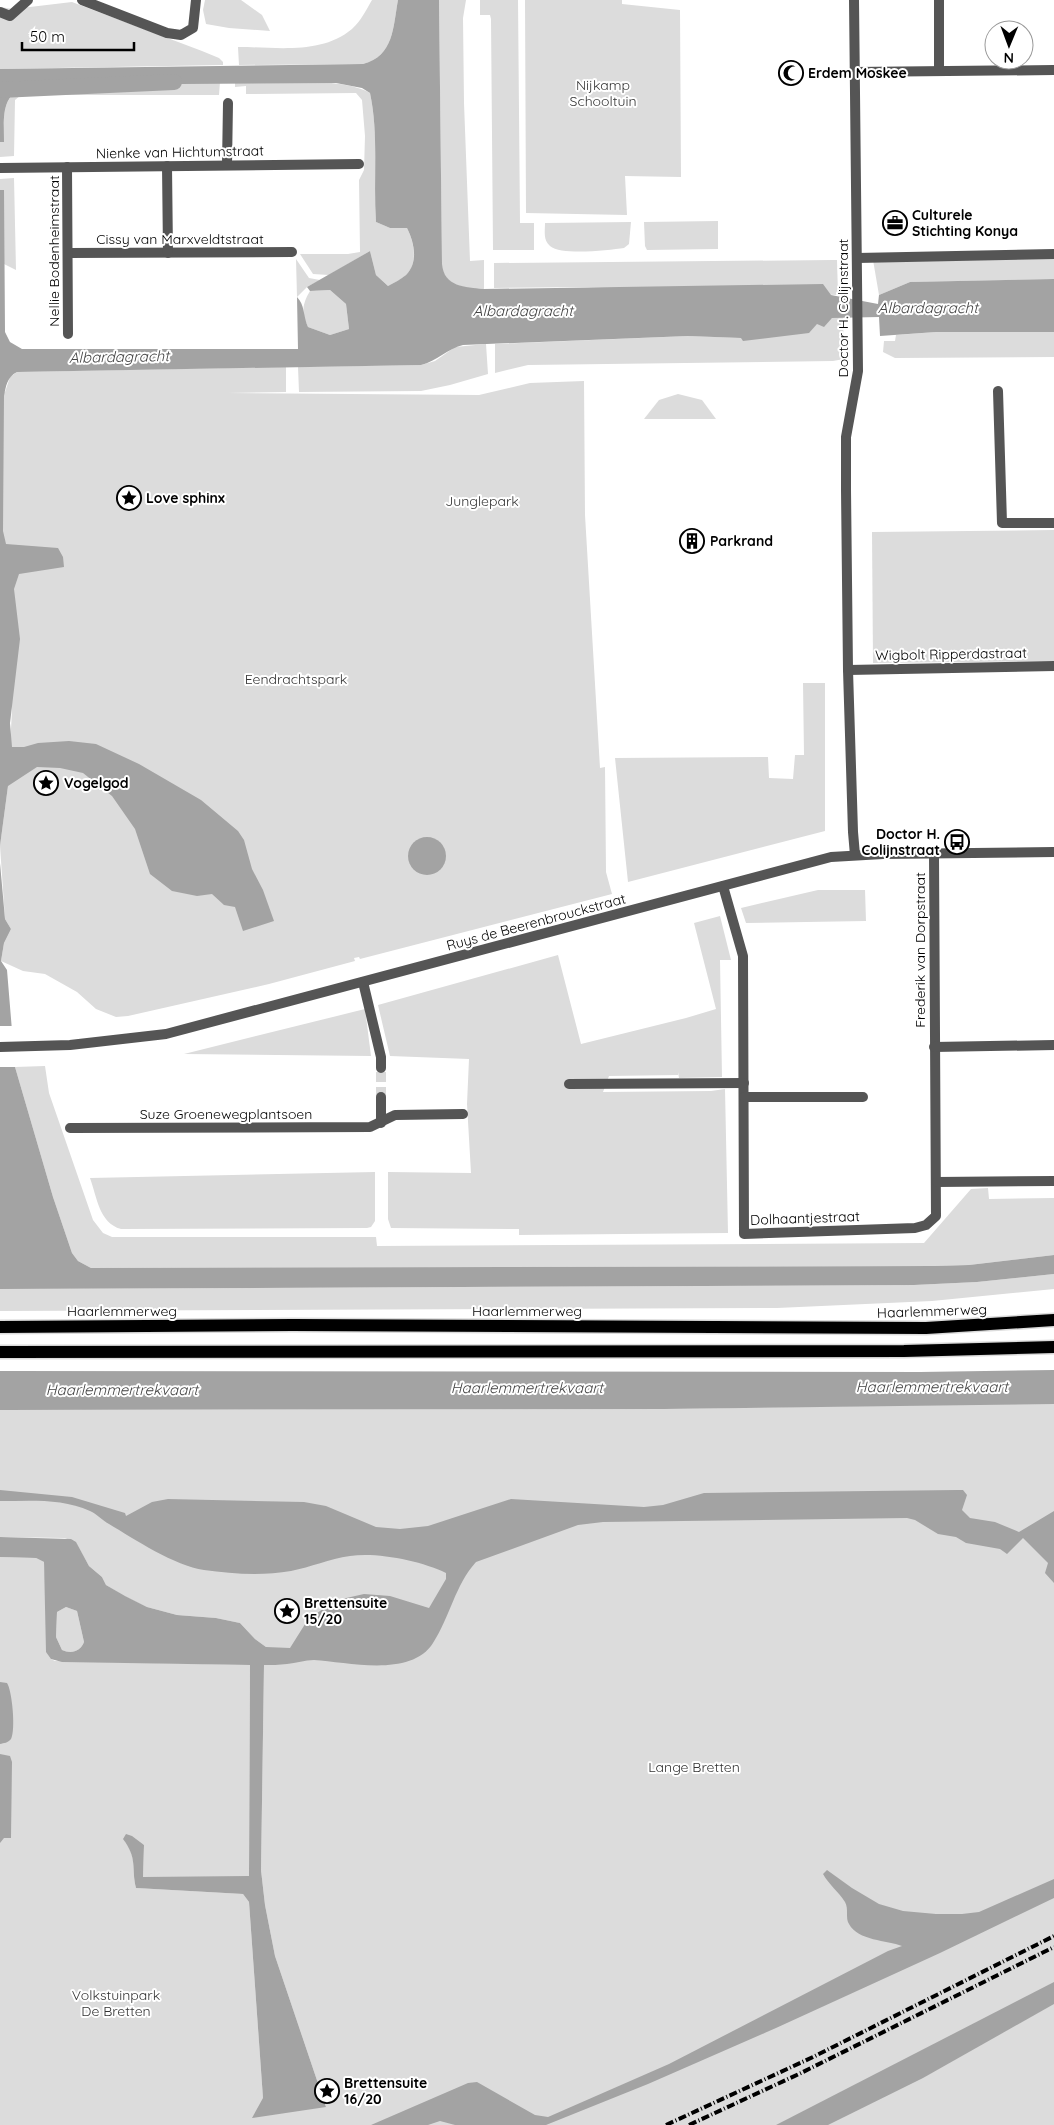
<svg xmlns="http://www.w3.org/2000/svg" width="1054" height="2125" font-family="Quicksand,sans-serif">
  <style>
    .green { fill: #dcdcdc }
    .water { fill: #a3a3a3; fill-rule: evenodd }
    .pier { fill: #fff }
    .lines { fill: none; stroke-linecap: round; stroke-linejoin: round }
    .canal { stroke: #a3a3a3; stroke-width: 16 }
    .minor-tunnel { stroke: #d9d9d9; stroke-width: 10; stroke-dasharray: 10 5; stroke-linecap: butt }
    .primary-casing { stroke: #dbdbdb; stroke-width: 15 }
    .pedestrian { stroke: #555; stroke-width: 10 }
    .minor { stroke: #555; stroke-width: 10 }
    .tertiary { stroke: #555; stroke-width: 10 }
    .primary { stroke: #000; stroke-width: 12 }
    .rail { stroke: #000; stroke-width: 4; stroke-dasharray: 8 2.5 1 2.5; stroke-linecap: butt }
    .labels { text-anchor: middle; stroke-width: 4; stroke-linejoin: round; paint-order: stroke }
    .poi-label { font-size: 14px; font-weight: bold; fill: #000; stroke: #fff; text-anchor: start }
    .park-label { font-size: 14px; fill: #333; stroke: #fff }
    .street-label { font-size: 14px; fill: #000; stroke: #fff }
    .water-label { font-size: 15px; font-style: italic; fill: #444; stroke: #fff }
  </style>
  <rect width="100%" height="100%" fill="#fff"/>
  <g class="green">
    <path d="M 205,0 L 241,0 L 262,15 L 270,31 L 229,28 L 206,24 L 203,10 Z"/>
    <path d="M 372,0 L 398,0 C 393,27 394,56 363,64 L 239,65 L 238,47 C 276,47 321,55 352,29 C 361,21 366,10 372,0 Z"/>
    <path d="M 439,0 L 466,0 L 463,18 L 464,103 L 470,261 L 484,260 L 484,289 C 466,288 449,288 442,269 Z"/>
    <path d="M 480,0 L 518,0 L 520,223 L 534,223 L 534,250 L 493,250 L 491,19 L 490,15 L 480,15 Z"/>
    <path d="M 525,0 L 622,0 L 622,4 L 680,10 L 681,177 L 625,176 L 627,215 L 526,213 Z"/>
    <path d="M 72,2 L 202,51 L 219,58 L 223,62 L 223,65 L 0,69 L 0,7 L 13,9 Z"/>
    <path d="M 220,82 L 219,95 L 21,95 L 15,100 L 14,156 L 0,157 L 0,142 L 4,142 C 4,116 0,95 29,85 Z"/>
    <path d="M 235,82 C 269,83 342,76 370,93 C 379,135 373,179 376,222 L 390,228 L 407,228 C 414,242 419,264 405,276 C 400,280 394,283 388,286 L 376,275 L 370,251 L 329,275 L 313,274 L 300,254 L 348,254 L 360,252 L 359,180 L 364,170 L 365,136 L 362,100 L 356,93 L 246,94 L 246,86 L 235,87 Z"/>
    <path d="M 14,178 L 16,270 L 4,264 L 4,190 L 0,190 L 0,179 Z"/>
    <path d="M 718,221 L 718,249 L 647,250 L 645,246 L 644,222 Z"/>
    <path d="M 631,222 L 629,244 L 624,248 C 609,250 562,256 550,246 C 543,240 545,231 545,223 Z"/>
    <path d="M 1054,258 L 1054,279 L 910,282 L 879,295 L 873,260 Z"/>
    <path d="M 296,259 L 309,278 L 320,280 L 307,287 L 297,297 Z"/>
    <path d="M 833,260 L 837,260 L 838,295 L 587,287 L 494,288 L 494,263 Z"/>
    <path d="M 330,290 L 346,304 L 349,329 L 330,335 L 308,327 C 301,313 302,304 310,291 Z"/>
    <path d="M 843,316 L 844,359 L 833,361 L 528,365 L 495,373 L 495,344 L 688,336 L 741,338 L 817,324 L 832,318 Z"/>
    <path d="M 936,332 L 1054,332 L 1054,357 L 895,358 L 883,352 L 884,341 L 895,341 L 896,335 Z"/>
    <path d="M 486,344 L 488,374 L 450,385 L 421,391 L 299,392 L 298,367 L 421,365 L 435,361 L 455,347 Z"/>
    <path d="M 286,367 L 286,392 L 227,393 L 479,395 L 530,383 L 584,381 L 585,515 L 600,768 L 605,767 L 606,872 L 612,894 L 360,959 L 359,957 L 354,958 L 355,961 L 269,984 L 128,1016 L 116,1017 L 96,1009 L 77,992 L 45,974 L 23,971 L 1,961 L 4,943 L 11,929 L 5,919 L 0,846 L 8,786 L 12,710 L 0,544 L 0,392 L 5,392 L 10,377 L 17,372 Z"/>
    <path d="M 678,394 L 702,400 L 716,419 L 644,419 L 659,400 Z"/>
    <path d="M 1054,530 L 1054,661 L 873,663 L 872,532 Z"/>
    <path d="M 803,683 L 825,683 L 825,831 L 628,882 L 615,758 L 768,757 L 769,778 L 793,779 L 795,755 L 804,755 Z"/>
    <path d="M 818,890 L 865,890 L 866,921 L 746,923 L 741,908 Z"/>
    <path d="M 720,916 L 731,960 L 720,960 L 722,1077 L 679,1078 L 678,1072 L 678,1075 L 609,1076 L 603,1092 L 711,1091 L 725,1089 L 728,1233 L 519,1235 L 519,1229 L 391,1228 L 388,1219 L 388,1172 L 471,1173 L 467,1104 L 469,1059 L 390,1056 L 378,1005 L 558,955 L 581,1044 L 686,1018 L 716,1009 L 694,923 Z"/>
    <path d="M 365,1009 L 371,1056 L 184,1054 Z"/>
    <path d="M 45,1066 L 49,1093 L 93,1220 L 103,1233 L 112,1237 L 376,1237 L 377,1246 L 924,1243 L 971,1189 L 988,1188 L 989,1199 L 1054,1198 L 1054,1255 L 969,1265 L 935,1266 L 91,1268 L 78,1261 L 72,1253 L 53,1197 L 15,1067 Z"/>
    <path d="M 375,1172 L 375,1221 L 371,1227 L 367,1228 L 121,1229 C 99,1223 97,1197 90,1178 Z"/>
    <path d="M 1054,1274 L 1054,1289 L 932,1301 L 777,1308 L 0,1311 L 0,1289 L 914,1285 L 977,1282 Z"/>
    <path d="M 979,1404 L 1054,1404 L 1054,2125 L 0,2125 L 0,1557 L 36,1558 L 44,1562 L 51,1659 L 55,1661 L 250,1665 L 249,1877 L 143,1877 L 144,1845 L 124,1839 C 138,1859 131,1867 136,1888 L 243,1894 L 249,1902 L 263,2098 L 326,2107 L 275,1956 L 265,1905 L 261,1870 L 264,1665 L 266,1647 L 255,1639 L 240,1623 L 216,1618 L 177,1615 L 147,1607 L 124,1596 L 106,1585 L 102,1577 L 89,1566 L 76,1543 L 65,1538 L 0,1537 L 0,1410 L 664,1409 Z"/>
    <path d="M 66,1607 L 77,1611 L 84,1642 C 80,1652 71,1654 62,1650 L 56,1637 L 57,1612 Z"/>
  </g>
  <g class="water">
    <path d="M 398,0 L 439,0 L 442,264 C 444,287 465,287 484,289 L 823,284 L 831,295 L 878,304 L 879,295 L 910,282 L 1054,279 L 1054,332 L 936,332 L 880,336 L 879,317 L 832,318 L 824,327 L 817,324 L 809,333 L 743,341 L 741,338 L 688,336 L 463,345 C 447,349 437,361 421,365 L 17,372 C 7,377 6,386 4,396 L 3,531 L 6,544 L 58,548 L 63,557 L 64,567 L 19,574 L 14,589 L 20,639 L 10,723 L 12,747 L 24,747 L 38,743 L 69,741 L 96,744 L 139,764 L 201,800 L 238,831 L 244,840 L 252,869 L 263,890 L 274,921 L 243,931 L 235,907 L 224,905 L 212,894 L 197,896 L 172,891 L 150,874 L 135,829 L 112,796 L 83,773 L 60,768 L 37,767 L 8,786 L 0,846 L 0,190 L 4,190 L 5,332 L 10,342 L 22,349 L 298,349 L 297,297 C 305,305 303,316 308,327 L 330,335 L 349,329 L 346,304 L 330,290 L 310,291 L 307,287 L 370,251 L 376,275 L 388,286 C 394,283 401,279 406,275 C 419,262 414,242 407,228 L 390,228 L 376,222 C 373,179 379,135 370,93 L 362,88 L 336,83 L 29,85 C 0,94 4,117 4,142 L 0,142 L 0,69 L 363,64 C 394,56 393,27 398,0 Z"/>
    <circle cx="427" cy="856" r="19"/>
    <path d="M 0,863 L 5,919 L 11,929 L 4,943 L 1,961 L 7,970 L 15,1067 L 53,1197 L 72,1253 L 78,1261 L 91,1268 L 935,1266 L 969,1265 L 1054,1255 L 1054,1274 L 977,1282 L 914,1285 L 0,1289 Z"/>
    <path d="M 1054,1370 L 1054,1404 L 664,1409 L 0,1410 L 0,1371 L 920,1372 Z"/>
    <path d="M 0,1490 L 72,1497 L 125,1513 L 126,1516 L 152,1502 L 168,1499 L 304,1502 L 326,1506 L 376,1527 L 400,1529 L 428,1526 L 511,1499 L 644,1507 L 663,1505 L 704,1493 L 957,1490 L 963,1490 L 967,1495 L 962,1510 L 970,1518 L 995,1522 L 1019,1532 L 1054,1511 L 1054,1583 L 1045,1573 L 1048,1563 L 1023,1538 L 1007,1554 L 1000,1549 L 966,1543 L 956,1537 L 938,1534 L 915,1520 L 907,1518 L 603,1522 L 578,1525 L 476,1562 C 455,1585 450,1617 433,1643 C 411,1678 348,1662 314,1660 C 305,1660 296,1663 287,1664 C 279,1665 271,1665 264,1665 L 261,1870 L 265,1905 L 275,1956 L 326,2107 L 252,2118 L 263,2098 L 249,1902 L 243,1894 L 136,1888 C 131,1867 138,1859 123,1839 L 126,1834 L 132,1836 L 144,1845 L 143,1877 L 249,1876 L 250,1665 L 62,1662 L 51,1659 L 46,1652 L 44,1562 L 36,1558 L 0,1557 L 0,1537 L 71,1539 L 76,1542 L 89,1566 L 102,1577 L 106,1585 L 125,1596 L 147,1607 L 177,1615 L 216,1618 L 240,1623 L 255,1639 L 266,1647 L 290,1648 L 307,1621 L 333,1601 L 364,1594 L 390,1596 L 429,1608 L 446,1579 L 446,1573 C 421,1561 378,1552 350,1556 C 329,1559 311,1567 291,1571 C 263,1576 232,1574 204,1570 C 175,1566 134,1539 109,1524 C 102,1520 97,1514 90,1511 C 62,1498 30,1501 0,1501 ZM 66,1607 L 77,1611 L 84,1642 C 80,1652 71,1654 62,1650 L 56,1637 L 57,1612 Z"/>
    <path d="M 0,1682 L 7,1683 C 12,1690 16,1730 11,1739 C 8,1743 4,1743 0,1744 Z"/>
    <path d="M 0,1754 L 10,1756 L 12,1762 L 11,1838 L 4,1838 L 0,1843 Z"/>
    <path d="M 827,1870 L 852,1888 L 879,1904 L 903,1911 L 936,1914 L 962,1914 L 979,1912 L 1054,1879 L 1054,1898 L 940,1953 L 776,2028 L 648,2084 L 546,2125 L 455,2125 L 440,2121 L 428,2125 L 371,2125 L 468,2083 L 477,2082 L 535,2115 L 548,2117 L 669,2064 L 888,1951 L 902,1946 C 887,1940 858,1941 849,1924 C 845,1918 849,1909 845,1902 C 839,1892 829,1885 823,1874 Z"/>
    <path d="M 1054,1982 L 1054,2004 L 923,2078 L 828,2125 L 776,2125 Z"/>
  </g>
  <path class="pier" d="M 0,1026 L 14,1026 L 17,1067 L 0,1067 Z"/>
  <g class="lines">
    <path class="canal" d="M 0,90 L 174,82"/>
    <path class="minor-tunnel" d="M 381,1097 L 381,1068"/>
    <defs>
      <g id="primary">
        <path d="M 0,1327 L 292,1325 L 926,1328 L 1054,1320"/>
        <path d="M 0,1352 L 904,1351 L 1054,1347"/>
      </g>
    </defs>
    <use href="#primary" class="primary-casing"/>
    <g class="pedestrian">
      <path d="M 68,253 L 292,252"/>
      <path d="M 857,258 L 1054,254"/>
      <path d="M 998,391 L 1002,523 L 1054,523"/>
    </g>
    <g class="minor">
      <path d="M 82,0 L 167,33 L 181,35 L 193,28 L 196,0"/>
      <path d="M 939,0 L 939,71"/>
      <path d="M 0,12 L 10,16 L 28,0"/>
      <path d="M 854,72 L 1054,70"/>
      <path d="M 227,164 L 228,103"/>
      <path d="M 167,166 L 168,253"/>
      <path d="M 67,167 L 68,334"/>
      <path d="M 0,168 L 359,164"/>
      <path d="M 848,670 L 1054,666"/>
      <path d="M 723,886 L 743,956 L 744,1234 L 915,1228 L 926,1225 L 936,1216 L 934,853"/>
      <path d="M 363,982 L 381,1057 L 381,1068"/>
      <path d="M 934,1047 L 1054,1045"/>
      <path d="M 569,1084 L 744,1083"/>
      <path d="M 381,1097 L 381,1123"/>
      <path d="M 744,1097 L 863,1097"/>
      <path d="M 70,1128 L 370,1127 L 395,1115 L 463,1114"/>
      <path d="M 937,1182 L 1054,1181"/>
    </g>
    <g class="tertiary">
      <path d="M 854,0 L 858,371 L 846,437 L 846,490 L 848,670 L 853,832 L 855,855"/>
      <path d="M 0,1047 L 70,1045 L 166,1034 L 831,857 L 883,854 L 1054,852"/>
    </g>
    <use href="#primary" class="primary"/>
    <g class="rail">
      <path d="M 666,2125 L 813,2057 L 1054,1936"/>
      <path d="M 689,2125 L 801,2073 L 1054,1947"/>
    </g>
  </g>
  <defs>
    <symbol id="mosque-ring" viewBox="-11 -11 22 22"><circle r="9.5" fill="#fff" stroke="#000" stroke-width="1.5"/><path d="M3.5-4.9A6 6 0 1 0 3.5 4.9A5 5 0 1 1 3.5-4.9Z" fill="#000"/></symbol>
    <symbol id="office-ring" viewBox="-11 -11 22 22"><circle r="9.5" fill="#fff" stroke="#000" stroke-width="1.5"/><path d="M-6-3h4V-5.5h4V-3h4V5H-6ZM-1-4.5V-3h2v-1.5ZM-6 0V1H6V0Z" fill="#000"/></symbol>
    <symbol id="sight-ring" viewBox="-11 -11 22 22"><circle r="9.5" fill="#fff" stroke="#000" stroke-width="1.5"/><path d="M0-6L1.8-2.2L6-1.7L2.9 1.2L3.7 5.4L0 3.3L-3.7 5.4L-2.9 1.2L-6-1.7L-1.8-2.2Z" fill="#000"/></symbol>
    <symbol id="building-ring" viewBox="-11 -11 22 22"><circle r="9.5" fill="#fff" stroke="#000" stroke-width="1.5"/><path d="M-4-6H4V6H1V3H-1V6H-4ZM-2.5-4.3h1.7v1.8h-1.7ZM.8-4.3h1.7v1.8H.8ZM-2.5-1h1.7V.8h-1.7ZM.8-1h1.7V.8H.8Z" fill="#000"/></symbol>
    <symbol id="bus-ring" viewBox="-11 -11 22 22"><circle r="9.5" fill="#fff" stroke="#000" stroke-width="1.5"/><path d="M-5-6H5V4H4V6H2V4H-2V6H-4V4H-5ZM-3.5-4V0h7V-4ZM-3.5 1.2v1.5H-2V1.2ZM2 1.2v1.5H3.5V1.2Z" fill="#000"/></symbol>
  </defs>
  <g fill-rule="evenodd">
    <use href="#mosque-ring" x="777" y="59" width="28" height="28"/>
    <use href="#office-ring" x="881" y="209" width="28" height="28"/>
    <use href="#sight-ring" x="115" y="484" width="28" height="28"/>
    <use href="#building-ring" x="678" y="527" width="28" height="28"/>
    <use href="#sight-ring" x="32" y="769" width="28" height="28"/>
    <use href="#bus-ring" x="943" y="828" width="28" height="28"/>
    <use href="#sight-ring" x="273" y="1597" width="28" height="28"/>
    <use href="#sight-ring" x="313" y="2077" width="28" height="28"/>
  </g>
  <g class="labels">
    <g class="poi-label">
      <text x="808" y="78">Erdem Moskee</text>
      <text x="912" y="220">Culturele<tspan x="912" dy="16">Stichting Konya</tspan></text>
      <text x="146" y="503">Love sphinx</text>
      <text x="710" y="546">Parkrand</text>
      <text x="64" y="788">Vogelgod</text>
      <text x="940" y="839" text-anchor="end">Doctor H.<tspan x="940" dy="16">Colijnstraat</tspan></text>
      <text x="304" y="1608">Brettensuite<tspan x="304" dy="16">15/20</tspan></text>
      <text x="344" y="2088">Brettensuite<tspan x="344" dy="16">16/20</tspan></text>
    </g>
    <g class="park-label">
      <text x="603" y="90">Nijkamp<tspan x="603" dy="16">Schooltuin</tspan></text>
      <text x="482" y="506">Junglepark</text>
      <text x="296" y="684">Eendrachtspark</text>
      <text x="694" y="1772">Lange Bretten</text>
      <text x="116" y="2000">Volkstuinpark<tspan x="116" dy="16">De Bretten</tspan></text>
    </g>
    <g class="street-label">
      <text transform="translate(180 152) rotate(-1)" y="5">Nienke van Hichtumstraat</text>
      <text x="180" y="244">Cissy van Marxveldtstraat</text>
      <text transform="translate(54 251) rotate(-90)" y="5">Nellie Bodenheimstraat</text>
      <text transform="translate(843 308) rotate(-90)" y="5">Doctor H. Colijnstraat</text>
      <text transform="translate(951 654) rotate(-1)" y="5">Wigbolt Ripperdastraat</text>
      <text transform="translate(536 922) rotate(-15)" y="5">Ruys de Beerenbrouckstraat</text>
      <text transform="translate(920 950) rotate(-90)" y="5">Frederik van Dorpstraat</text>
      <text x="226" y="1119">Suze Groenewegplantsoen</text>
      <text transform="translate(805 1218) rotate(-2)" y="5">Dolhaantjestraat</text>
      <text x="122" y="1316">Haarlemmerweg</text>
      <text x="527" y="1316">Haarlemmerweg</text>
      <text transform="translate(932 1311) rotate(-2)" y="5">Haarlemmerweg</text>
    </g>
    <g class="water-label">
      <text x="928" y="313">Albardagracht</text>
      <text x="523" y="316">Albardagracht</text>
      <text transform="translate(119 357) rotate(-1)" y="5">Albardagracht</text>
      <text x="932" y="1392">Haarlemmertrekvaart</text>
      <text x="527" y="1393">Haarlemmertrekvaart</text>
      <text x="122" y="1395">Haarlemmertrekvaart</text>
    </g>
  </g>
  <g transform="translate(1009 45) rotate(181)"><circle r="24" fill="#ffffff" stroke="#999999"/>
  <path d="M0-4L9 19L0 12L-9 19Z" fill="#000000"/>
  <text y="-8" font-size="14" font-weight="bold" text-anchor="middle" fill="#000000">N</text>
  </g>
  <path d="M22 42v8h112v-8" fill="none" stroke="#000000" stroke-width="2.5"/>
  <text x="30" y="42" font-size="15" fill="#000000" stroke="#ffffff" stroke-width="4" paint-order="stroke">50 m</text>
</svg>
